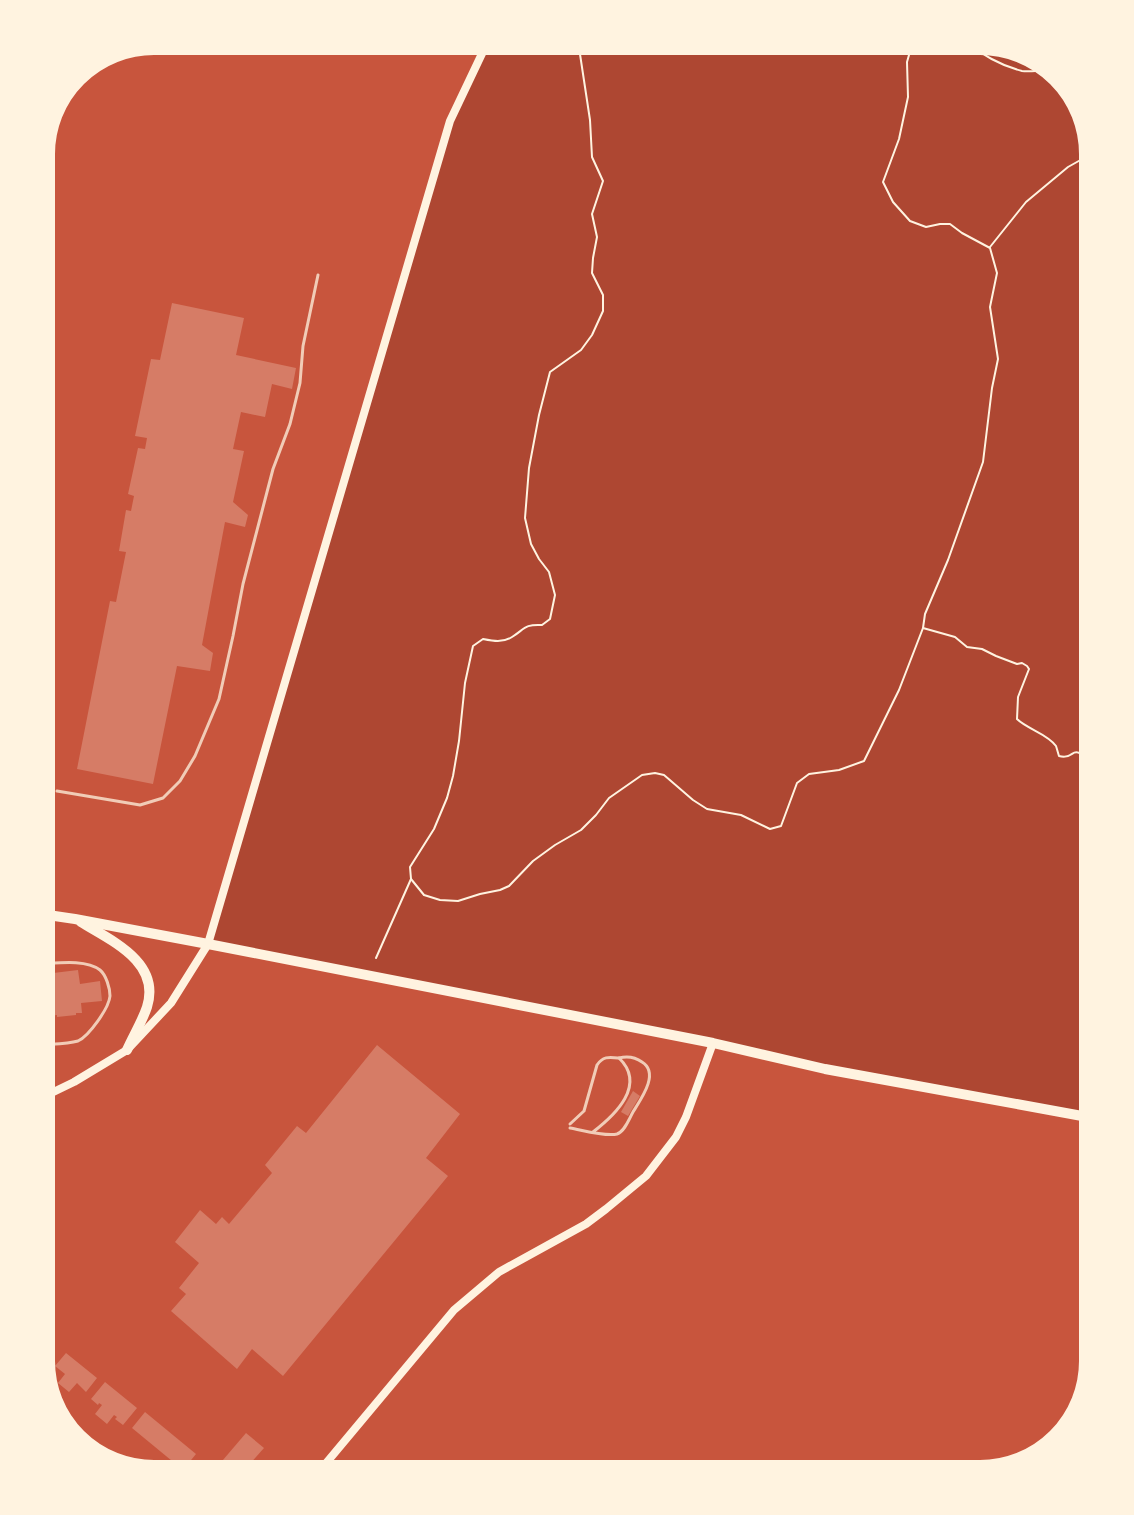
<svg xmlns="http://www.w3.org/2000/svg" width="1134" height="1515" font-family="Rubik,sans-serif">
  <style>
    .green { fill: #ae4732 }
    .building { fill: #d67c66 }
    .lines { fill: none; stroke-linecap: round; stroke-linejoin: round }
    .path { stroke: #fff3e0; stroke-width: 2 }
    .service { stroke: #f1ccb7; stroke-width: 3 }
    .minor { stroke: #f1ccb7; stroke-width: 6 }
    .secondary { stroke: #fff3e0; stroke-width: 8 }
    .trunk { stroke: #fff3e0; stroke-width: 10 }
    .rim { fill: none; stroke: #fff3e0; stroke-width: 8 }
  </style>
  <rect width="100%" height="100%" fill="#c8553d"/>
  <path class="green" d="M 488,41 L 987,41 L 1036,56 L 1075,91 L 1093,154 L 1093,1118 L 208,944 L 450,121 Z"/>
  <g class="building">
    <path d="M 172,303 L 244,318 L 236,355 L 296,368 L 292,389 L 272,384 L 265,417 L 241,412 L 233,449 L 244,451 L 233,502 L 248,515 L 245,527 L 225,522 L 202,645 L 213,653 L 210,671 L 177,666 L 153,784 L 77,769 L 110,601 L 116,602 L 126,552 L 119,551 L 126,510 L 131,511 L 134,496 L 128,494 L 138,448 L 145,449 L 147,438 L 135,436 L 151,359 L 160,360 Z"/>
    <path d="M 78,970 L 80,984 L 100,981 L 102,1001 L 81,1003 L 82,1013 L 76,1013 L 76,1015 L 57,1017 L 57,1015 L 49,1016 L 48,1003 L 43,1003 L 42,994 L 47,993 L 45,974 Z"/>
    <path d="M 377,1045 L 460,1114 L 426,1158 L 448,1176 L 283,1376 L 252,1349 L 237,1369 L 171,1311 L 186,1294 L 179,1288 L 199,1263 L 175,1242 L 200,1210 L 216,1224 L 222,1217 L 229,1224 L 272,1173 L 265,1165 L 297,1126 L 306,1133 Z"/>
    <path d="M 633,1091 L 640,1096 L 628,1116 L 621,1112 Z"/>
    <path d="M 41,1324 L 52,1334 L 43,1345 L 41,1343 Z"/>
    <path d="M 41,1345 L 54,1356 L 44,1368 L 40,1361 Z"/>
    <path d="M 66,1353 L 97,1378 L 86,1392 L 77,1383 L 69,1392 L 58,1383 L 65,1374 L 55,1366 Z"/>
    <path d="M 105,1382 L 137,1408 L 123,1425 L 115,1419 L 117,1417 L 114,1415 L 107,1424 L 95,1414 L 102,1405 L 99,1403 L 98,1405 L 91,1399 Z"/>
    <path d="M 145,1412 L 196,1454 L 183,1470 L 132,1428 Z"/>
    <path d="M 246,1433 L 264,1448 L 241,1474 L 211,1474 Z"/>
  </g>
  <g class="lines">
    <g class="path">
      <path d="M 578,41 L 590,120 L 592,157 L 603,181 L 592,214 L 597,237 L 593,258 L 592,273 L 603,295 L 603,311 L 592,335 L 581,350 L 550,372 L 539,415 L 529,468 L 525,518 L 531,544 L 539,559 L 549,572 L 555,595 L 550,619 L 542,625 C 524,624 525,629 512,637 C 503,643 493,641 483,639 L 473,646 L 465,683 L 459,741 L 453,776 L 447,798 L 434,829 L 410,867 L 411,879 L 424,895 L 440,900 L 458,901 L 480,894 L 500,890 L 509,886 L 533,861 L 555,845 L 581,830 L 596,815 L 609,798 L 642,775 L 655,773 L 664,775 L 693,800 L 707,809 L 741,815 L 770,829 L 781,826 L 797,783 L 809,774 L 839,770 L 864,761 L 899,690 L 923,628 L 925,614 L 948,560 L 983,462 L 992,388 L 998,359 L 990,307 L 997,273 L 990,248 L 962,233 L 950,224 L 940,224 L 926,227 L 910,221 L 893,202 L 883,182 L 899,139 L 908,97 L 907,62 L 913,41"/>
      <path d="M 965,41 C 983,55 999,65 1022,71 C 1029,72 1038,70 1045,72 C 1056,76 1068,92 1077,100"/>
      <path d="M 990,247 L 1026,202 L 1068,167 L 1093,153"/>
      <path d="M 923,628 L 955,637 L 967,647 L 982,649 L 996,656 L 1017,664 L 1022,663 L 1027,666 L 1029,669 L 1018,697 L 1017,719 C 1027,729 1048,734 1056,746 C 1057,749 1058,753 1059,756 C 1078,761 1069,738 1093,767"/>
      <path d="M 376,958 L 411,879"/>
    </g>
    <g class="service">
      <path d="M 57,791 L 140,805 L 163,798 L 180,781 L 195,756 L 219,699 L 233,636 L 243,584 L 273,469 L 290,424 L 300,383 L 303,346 L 318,275"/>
      <path d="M 41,1045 C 52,1044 67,1044 78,1041 C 89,1036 109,1008 110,996 C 110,988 106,975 100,970 C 86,959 58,963 41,964"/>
      <path d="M 570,1124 L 584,1111 L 597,1065 C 603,1056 609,1057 619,1058"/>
      <path d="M 570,1128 C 582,1130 606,1137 617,1134 C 625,1131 629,1119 633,1112 C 641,1099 660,1073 642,1062 C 635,1057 627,1056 619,1058 C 647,1085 615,1115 593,1132"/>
    </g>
    <path class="minor" d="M 57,1417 L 116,1464"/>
    <g class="secondary">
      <path d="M 41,1098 L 74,1082 L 127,1050 L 171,1003 L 208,944 L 450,121 L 488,41"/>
      <path d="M 317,1474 L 454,1310 L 499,1272 L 586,1224 L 606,1209 L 646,1176 L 676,1137 L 686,1117 L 713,1043"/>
    </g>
    <g class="trunk">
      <path d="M 41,914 L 75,919 L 208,944 L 713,1043 L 825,1069 L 1093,1118"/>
      <path d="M 81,922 C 112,941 161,962 147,1007 C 142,1022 133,1036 127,1050"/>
    </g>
  </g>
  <path d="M0 0H1134V1515H0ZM154 51H980A103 103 0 0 1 1083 154V1361A103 103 0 0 1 980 1464H154A103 103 0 0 1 51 1361V154A103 103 0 0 1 154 51Z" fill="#fff3e0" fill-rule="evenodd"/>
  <path class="rim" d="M154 51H980A103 103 0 0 1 1083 154V1361A103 103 0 0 1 980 1464H154A103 103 0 0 1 51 1361V154A103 103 0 0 1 154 51Z"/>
</svg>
